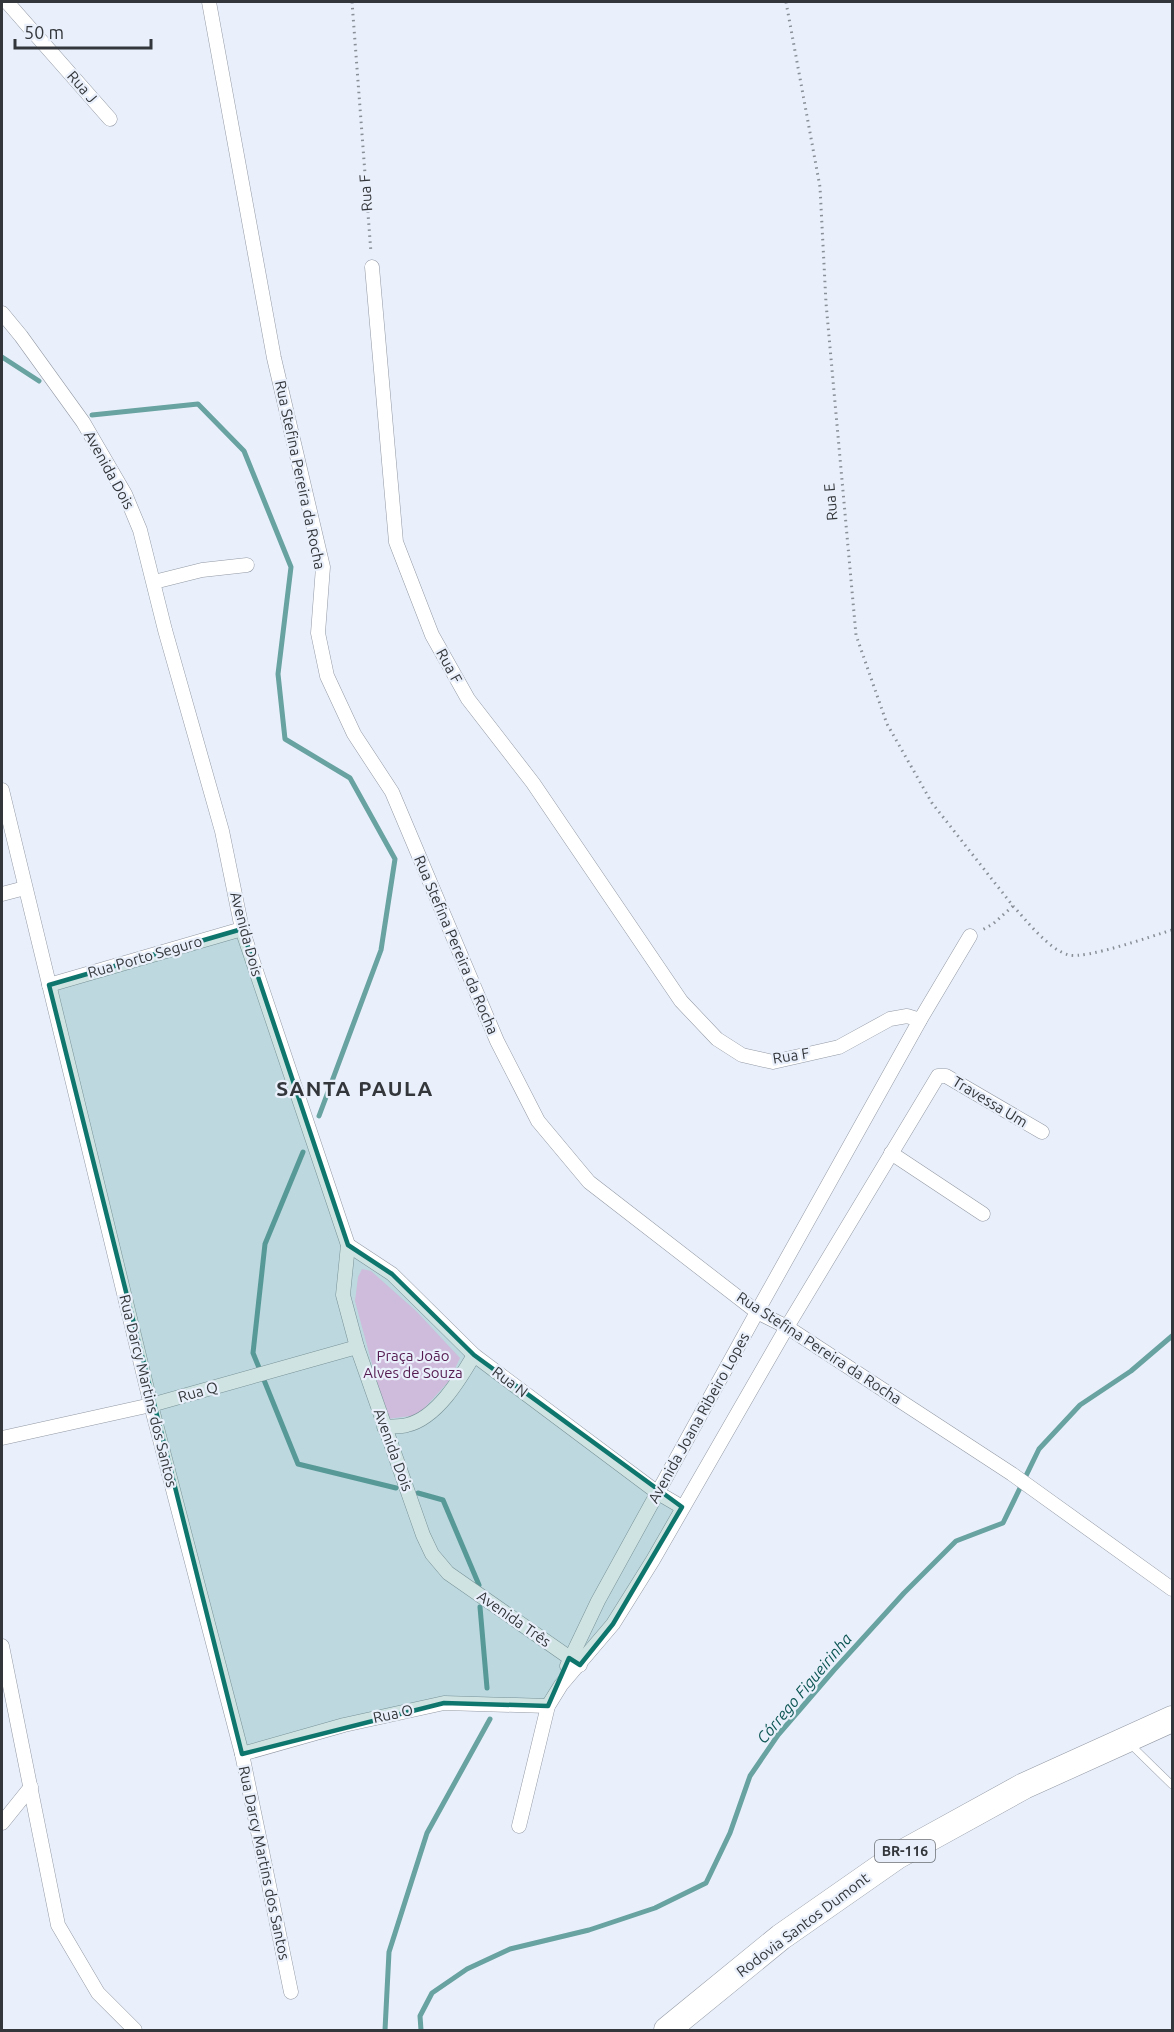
<svg xmlns="http://www.w3.org/2000/svg" width="1174" height="2032" font-family="Ubuntu,sans-serif">
  <style>
    .green { fill: #ffccf7 }
    .lines { fill: none; stroke-linecap: round; stroke-linejoin: round }
    .stream { stroke: #68a2a1; stroke-width: 5 }
    .lane-casing { stroke: #9399a4; stroke-width: 8 }
    .street-casing { stroke: #9399a4; stroke-width: 15 }
    .highway-casing { stroke: #9399a4; stroke-width: 27 }
    .path { stroke: #8a8f97; stroke-width: 3; stroke-dasharray: 1.5 4.5; stroke-linecap: butt }
    .lane { stroke: #fff; stroke-width: 7 }
    .street { stroke: #fff; stroke-width: 14 }
    .highway { stroke: #fff; stroke-width: 26 }
    .marked { fill: #0f766e; fill-opacity: 0.2; stroke: #0f766e; stroke-width: 4.5; stroke-linejoin: round }
    .labels { text-anchor: middle; stroke-width: 4.5; stroke-linejoin: round; paint-order: stroke }
    .shield { fill: #e9f0fb; stroke: #6a6e74; stroke-width: 1.5 }
    .shield-label { font-size: 14px; font-weight: bold; fill: #33363a }
    .street-label { font-size: 15px; fill: #33363a; stroke: #e9f0fb }
    .park-label { font-size: 15px; fill: #551b50; stroke: #e9f0fb }
    .water-label { font-size: 16px; font-style: italic; fill: #0d5654; stroke: #e9f0fb }
    .district-label { font-size: 21px; font-weight: bold; letter-spacing: 1.5px; fill: #33363a; stroke: #e9f0fb }
  </style>
  <rect width="100%" height="100%" fill="#e9f0fb"/>
  <path class="green" d="M 362,1269 L 371,1271 L 416,1311 L 460,1358 L 449,1381 L 418,1415 L 387,1419 L 355,1301 L 358,1277 Z"/>
  <g class="lines">
    <g class="stream">
      <path d="M 2,357 L 39,381"/>
      <path d="M 92,415 L 198,404 L 244,451 L 291,567 L 278,674 L 285,739 L 350,778 L 395,859 L 381,950 L 319,1116"/>
      <path d="M 303,1152 L 265,1244 L 253,1353 L 298,1464 L 396,1488"/>
      <path d="M 418,1493 L 443,1500 L 479,1585"/>
      <path d="M 480,1607 L 487,1688"/>
      <path d="M 385,2030 L 389,1952 L 427,1833 L 490,1719"/>
      <path d="M 421,2030 L 420,2016 L 432,1993 L 467,1969 L 510,1949 L 589,1930 L 655,1908 L 706,1883 L 730,1833 L 750,1776 L 778,1735 L 834,1670 L 904,1593 L 956,1541 L 1003,1523 L 1039,1449 L 1080,1405 L 1131,1371 L 1172,1336"/>
    </g>
    <defs>
      <path id="lane" d="M 1129,1743 L 1172,1785"/>
      <g id="street">
        <path d="M 7,2 L 110,119"/>
        <path d="M 209,2 L 274,358 L 323,567 L 318,633 L 327,676 L 354,734 L 392,792 L 497,1041 L 538,1121 L 589,1182 L 757,1312 L 787,1327 L 1012,1474 L 1172,1589"/>
        <path d="M 372,267 L 396,542 L 432,635 L 468,699 L 533,783 L 681,1001 L 717,1039 L 742,1055 L 773,1062 L 839,1047 L 890,1019 L 907,1016 L 920,1020"/>
        <path d="M 2,313 L 21,336 L 83,422 L 125,494 L 140,530 L 165,630 L 222,831 L 242,929 L 348,1245 L 343,1295 L 357,1347 L 423,1535 L 432,1554 L 448,1573 L 580,1665"/>
        <path d="M 154,582 L 202,570 L 247,565"/>
        <path d="M 2,790 L 151,1405 L 242,1754 L 291,1992"/>
        <path d="M 2,894 L 25,888"/>
        <path d="M 49,985 L 242,929"/>
        <path d="M 891,1153 L 983,1214"/>
        <path d="M 348,1245 L 392,1274 L 474,1355 L 658,1493 L 682,1507"/>
        <path d="M 384,1427 C 392,1426 400,1427 407,1425 C 437,1418 460,1379 474,1355"/>
        <path d="M 2,1438 L 151,1405 L 357,1347"/>
        <path d="M 2,1646 L 58,1925 L 98,1993 L 135,2030"/>
        <path d="M 567,1666 L 598,1601 L 757,1312 L 920,1020 L 970,936"/>
        <path d="M 242,1754 L 344,1725 L 444,1703 L 548,1706"/>
        <path d="M 2,1823 L 31,1787"/>
        <path d="M 519,1826 L 548,1706 L 561,1685 L 613,1624 L 653,1560 L 787,1327 L 938,1076 L 946,1076 L 1042,1132"/>
      </g>
      <path id="highway" d="M 667,2030 L 781,1937 L 897,1856 L 1024,1786 L 1172,1719"/>
    </defs>
    <use href="#lane" class="lane-casing"/>
    <use href="#street" class="street-casing"/>
    <use href="#highway" class="highway-casing"/>
    <g class="path">
      <path d="M 352,2 L 371,253"/>
      <path d="M 786,2 L 820,187 L 826,303 L 856,635 L 887,724 L 932,803 L 1013,906 L 993,924 L 982,930"/>
      <path d="M 1013,906 C 1027,921 1049,950 1069,955 C 1087,959 1152,936 1172,930"/>
    </g>
    <use href="#lane" class="lane"/>
    <use href="#street" class="street"/>
    <use href="#highway" class="highway"/>
  </g>
  <path class="marked" d="M 242,929 L 348,1245 L 392,1274 L 474,1355 L 682,1507 L 613,1624 L 580,1665 L 569,1658 L 548,1706 L 444,1703 L 242,1754 L 49,985 Z"/>
  <g class="labels">
    <rect class="shield" x="875" y="1840" width="60" height="22" rx="4.5"/>
    <g class="shield-label">
      <text x="905" y="1856">BR-116</text>
    </g>
    <g class="street-label">
      <text transform="translate(82 87) rotate(49)" y="5">Rua J</text>
      <text transform="translate(366 193) rotate(-94)" y="5">Rua F</text>
      <text transform="translate(109 470) rotate(61)" y="5">Avenida Dois</text>
      <text transform="translate(300 475) rotate(78)" y="5">Rua Stefina Pereira da Rocha</text>
      <text transform="translate(831 502) rotate(-95)" y="5">Rua E</text>
      <text transform="translate(449 666) rotate(61)" y="5">Rua F</text>
      <text transform="translate(246 934) rotate(75)" y="5">Avenida Dois</text>
      <text transform="translate(456 945) rotate(67)" y="5">Rua Stefina Pereira da Rocha</text>
      <text transform="translate(145 957) rotate(-16)" y="5">Rua Porto Seguro</text>
      <text transform="translate(791 1056) rotate(-9)" y="5">Rua F</text>
      <text transform="translate(990 1102) rotate(31)" y="5">Travessa Um</text>
      <text transform="translate(819 1348) rotate(33)" y="5">Rua Stefina Pereira da Rocha</text>
      <text transform="translate(510 1382) rotate(37)" y="5">Rua N</text>
      <text transform="translate(148 1391) rotate(76)" y="5">Rua Darcy Martins dos Santos</text>
      <text transform="translate(198 1392) rotate(-16)" y="5">Rua Q</text>
      <text transform="translate(699 1418) rotate(-61)" y="5">Avenida Joana Ribeiro Lopes</text>
      <text transform="translate(393 1450) rotate(70)" y="5">Avenida Dois</text>
      <text transform="translate(514 1619) rotate(35)" y="5">Avenida Três</text>
      <text transform="translate(393 1714) rotate(-12)" y="5">Rua O</text>
      <text transform="translate(264 1863) rotate(78)" y="5">Rua Darcy Martins dos Santos</text>
      <text transform="translate(803 1925) rotate(-37)" y="5">Rodovia Santos Dumont</text>
    </g>
    <g class="park-label">
      <text x="413" y="1361">Praça João<tspan x="413" dy="17">Alves de Souza</tspan></text>
    </g>
    <g class="water-label">
      <text transform="translate(804 1688) rotate(-50)" y="6">Córrego Figueirinha</text>
    </g>
    <g class="district-label">
      <text x="355" y="1096">SANTA PAULA</text>
    </g>
  </g>
  <rect width="1174" height="2032" fill="none" stroke="#33363a" stroke-width="6"/>
  <path d="M15 39v9h136v-9" fill="none" stroke="#33363a" stroke-width="3"/>
  <text x="24" y="39" font-size="18" fill="#33363a" stroke="#e9f0fb" stroke-width="4.5" paint-order="stroke">50 m</text>
</svg>
